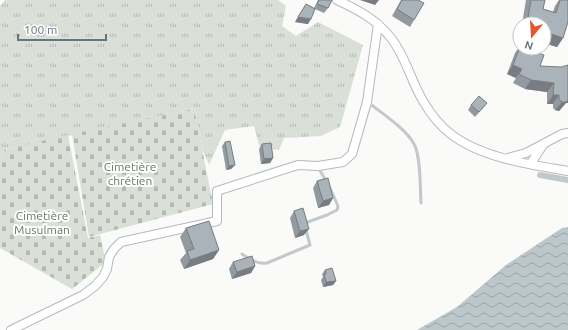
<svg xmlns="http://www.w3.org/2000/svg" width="568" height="330" font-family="Ubuntu,sans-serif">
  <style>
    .grass { fill: url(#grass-tufts) }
    .cemetery { fill: url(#cemetery-stones) }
    .water { fill: url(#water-waves) }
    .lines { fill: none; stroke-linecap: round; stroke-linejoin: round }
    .secondary-casing { stroke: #b3babf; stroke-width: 10 }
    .lane { stroke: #c3c8cc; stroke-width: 3 }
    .street { stroke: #c3c8cc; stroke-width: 6 }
    .secondary { stroke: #fff; stroke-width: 8 }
    .wall { fill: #929a9f }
    .shaded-wall { fill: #777d82 }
    .building { fill: #aab3b9; stroke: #777d82 }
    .labels { text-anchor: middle; stroke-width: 4; stroke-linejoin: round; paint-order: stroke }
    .park-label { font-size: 12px; fill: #687a64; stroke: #fff }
  </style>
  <defs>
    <pattern id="grass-tufts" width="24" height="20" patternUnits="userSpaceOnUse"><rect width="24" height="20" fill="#dadfd7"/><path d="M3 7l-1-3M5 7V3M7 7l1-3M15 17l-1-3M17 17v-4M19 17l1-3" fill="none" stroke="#b4b9b4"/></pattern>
    <pattern id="cemetery-stones" width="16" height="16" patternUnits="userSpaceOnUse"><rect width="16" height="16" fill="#dadfd7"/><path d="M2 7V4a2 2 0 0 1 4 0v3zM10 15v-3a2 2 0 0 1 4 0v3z" fill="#b4b9b4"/></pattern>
    <pattern id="water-waves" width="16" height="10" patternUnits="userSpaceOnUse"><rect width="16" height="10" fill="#bbc7cb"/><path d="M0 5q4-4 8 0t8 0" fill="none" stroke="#9ca6aa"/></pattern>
  </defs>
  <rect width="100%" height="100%" fill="#fafaf8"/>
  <path class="grass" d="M 5,0 L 278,0 L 286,6 L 282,26 L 296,36 L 318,22 L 363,45 L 340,127 L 321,136 L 284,138 L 279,150 L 260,148 L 254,126 L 225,130 L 209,165 L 202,149 L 194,109 L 4,150 L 0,158 L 0,6 Z"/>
  <g class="cemetery">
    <path d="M 194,109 L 213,204 L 89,237 L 72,134 Z"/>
    <path d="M 68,135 L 88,238 L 100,235 L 106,262 L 72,289 L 0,248 L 0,158 L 4,150 Z"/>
  </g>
  <path class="water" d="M 568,227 L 568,330 L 417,330 L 457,307 L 506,265 L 562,228 Z"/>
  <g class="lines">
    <defs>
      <g id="secondary">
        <path d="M 337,0 C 358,10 376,19 391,38 C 406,57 411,81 423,101 C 430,113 441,127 452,135 C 483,158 531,165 568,171"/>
        <path d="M 508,158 L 526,153 L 562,134 L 568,133"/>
        <path d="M 531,163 L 543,145"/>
        <path d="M 11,330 L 83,295 L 95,286 L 103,277 L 107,269 L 109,257 L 114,249 L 121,242 L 217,221 L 217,191 L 298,165 L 318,166 L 343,162 L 352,154 L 367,102 L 378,24"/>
      </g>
    </defs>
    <use href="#secondary" class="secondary-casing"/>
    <g class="lane">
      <path d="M 369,103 C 383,114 406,129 414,144 C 421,156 420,188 421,203"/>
      <path d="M 318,167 L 326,181"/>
      <path d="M 305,223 L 327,215 L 337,210 L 338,206 L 330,188"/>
      <path d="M 242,254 C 251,260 257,264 267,263 L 310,245 L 306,230"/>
    </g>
    <path class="street" d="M 540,175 L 568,180"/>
    <use href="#secondary" class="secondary"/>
  </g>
  <g class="wall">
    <path d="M 318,0 L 332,0 L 328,8 L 324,13 L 315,9 L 308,24 L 295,22 L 306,4 L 314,8 Z"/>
    <path d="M 401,0 L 418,0 L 414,20 L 410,27 L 392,16 Z"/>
    <path d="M 526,0 L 545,0 L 543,9 L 553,12 L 555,6 L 559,0 L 568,0 L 563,38 L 557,47 L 544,43 L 544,24 L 522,24 Z"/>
    <path d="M 520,46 L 520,48 L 538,53 L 540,66 L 568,103 L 566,103 L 559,111 L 555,110 L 553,108 L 553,104 L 547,104 L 547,92 L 525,89 L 513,83 L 516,78 L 507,74 L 515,53 Z"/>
    <path d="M 487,103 L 483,108 L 475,117 L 468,110 L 471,105 Z"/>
    <path d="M 225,142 L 235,165 L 231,169 L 226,170 L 222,146 Z"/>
    <path d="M 262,144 L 273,158 L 270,163 L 261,164 L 259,149 Z"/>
    <path d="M 317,181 L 333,198 L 329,205 L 318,208 L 313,188 Z"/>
    <path d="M 294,211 L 304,235 L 295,238 L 290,218 Z"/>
    <path d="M 186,228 L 219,250 L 213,259 L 184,269 L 180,260 L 186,253 L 180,237 Z"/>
    <path d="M 233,262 L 255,266 L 251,273 L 232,279 L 229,269 Z"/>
    <path d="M 325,270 L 336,281 L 333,285 L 323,287 L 321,280 L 323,277 L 322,274 Z"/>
  </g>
  <g class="shaded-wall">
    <path d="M 360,0 L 379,0 L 375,5 Z"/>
    <path d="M 298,17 L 311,19 L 308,24 L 295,22 Z"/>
    <path d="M 544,31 L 549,32 L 544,38 Z"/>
    <path d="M 548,33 L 563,38 L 557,47 L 544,43 L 544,39 Z"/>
    <path d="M 513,65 L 522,69 L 516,78 L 507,74 Z"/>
    <path d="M 531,80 L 554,83 L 547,92 L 525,89 Z"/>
    <path d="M 553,95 L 559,95 L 553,104 L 547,104 Z"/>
    <path d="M 568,96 L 568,103 L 566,103 L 559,111 L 555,110 L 562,102 Z"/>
    <path d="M 273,158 L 270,163 L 261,164 L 264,159 Z"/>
    <path d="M 235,165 L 231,169 L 226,170 L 229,166 Z"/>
    <path d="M 333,198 L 329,205 L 318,208 L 323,201 Z"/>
    <path d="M 309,229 L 304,235 L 295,238 L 300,231 Z"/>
    <path d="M 219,250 L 213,259 L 184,269 L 190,260 Z"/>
    <path d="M 255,266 L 251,273 L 232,279 L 237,272 Z"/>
    <path d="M 336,281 L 333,285 L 323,287 L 326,282 Z"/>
  </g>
  <g class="building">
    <path d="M 319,0 L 332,0 L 328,8 L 317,4 Z"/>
    <path d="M 402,0 L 418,0 L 424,3 L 414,20 L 397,9 Z"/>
    <path d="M 531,0 L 545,0 L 543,9 L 556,13 L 560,0 L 568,0 L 568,22 L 563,38 L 548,33 L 549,32 L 544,31 L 544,24 L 527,24 Z"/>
    <path d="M 306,4 L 315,9 L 311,19 L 298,17 Z"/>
    <path d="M 520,47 L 520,48 L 531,48 L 539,51 L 538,53 L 544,55 L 540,66 L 561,67 L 568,65 L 568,100 L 566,102 L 562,102 L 559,99 L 559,95 L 553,95 L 554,83 L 531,80 L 519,74 L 522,69 L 513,65 Z"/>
    <path d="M 479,96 L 487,103 L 479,112 L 471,105 Z"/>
    <path d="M 230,141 L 235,165 L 229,166 L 225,142 Z"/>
    <path d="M 271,143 L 273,158 L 264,159 L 262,144 Z"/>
    <path d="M 328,178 L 333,198 L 323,201 L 317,181 Z"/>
    <path d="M 303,208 L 309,229 L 300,231 L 294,211 Z"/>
    <path d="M 209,221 L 219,250 L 190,260 L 187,251 L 194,249 L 186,228 Z"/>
    <path d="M 252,256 L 255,266 L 237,272 L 233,262 Z"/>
    <path d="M 332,268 L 336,281 L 326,282 L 324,275 L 326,274 L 325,270 Z"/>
  </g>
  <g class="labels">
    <g class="park-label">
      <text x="130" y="171">Cimetière<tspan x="130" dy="14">chrétien</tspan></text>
      <text x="42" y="220">Cimetière<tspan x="42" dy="14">Musulman</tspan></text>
    </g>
  </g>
  <g transform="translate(532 36) rotate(198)"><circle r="19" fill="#ffffff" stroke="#c1c8cd"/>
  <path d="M0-3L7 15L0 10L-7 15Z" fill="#e4572e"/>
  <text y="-6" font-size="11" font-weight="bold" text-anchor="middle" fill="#657683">N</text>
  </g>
  <path d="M18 34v6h88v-6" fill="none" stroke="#657683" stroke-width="2"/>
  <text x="24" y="34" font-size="12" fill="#657683" stroke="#ffffff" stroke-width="3" paint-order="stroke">100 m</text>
</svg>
